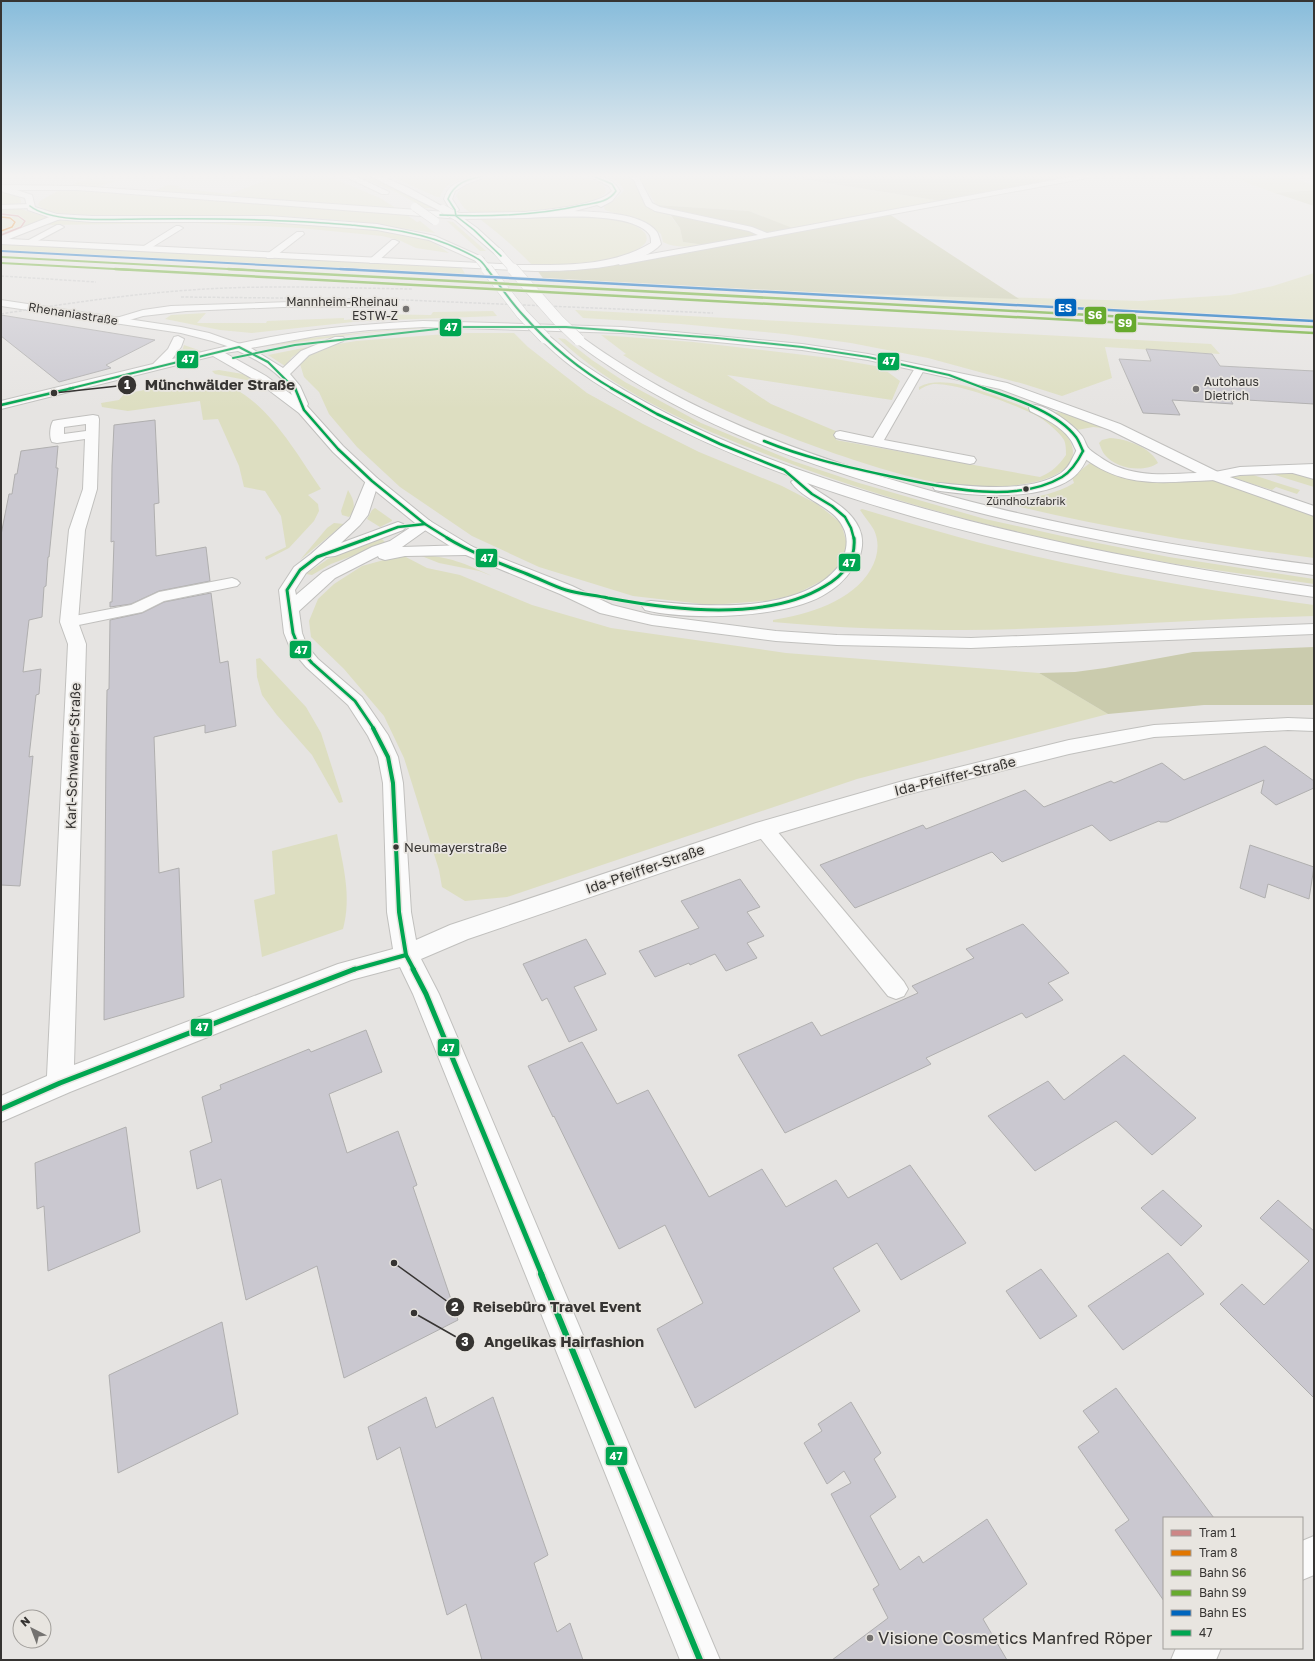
<svg xmlns="http://www.w3.org/2000/svg" width="1315" height="1661" font-family="'Golos Text',sans-serif">
  <style>
    .green { fill: #dddec1 }
    .forest { fill: #cacbad }
    .building { fill: #cac8d0; stroke: #b0afaf }
    .lines { fill: none; stroke-linecap: round; stroke-linejoin: round }
    .service-casing { stroke: #c1c0be; stroke-width: 2 }
    .minor-casing { stroke: #c1c0be; stroke-width: 2 }
    .tertiary-casing { stroke: #c1c0be; stroke-width: 2 }
    .secondary-casing { stroke: #c1c0be; stroke-width: 2 }
    .trunk-casing { stroke: #c1c0be; stroke-width: 2 }
    .service { fill: #fbfbfb; fill-rule: evenodd }
    .minor { fill: #fbfbfb; fill-rule: evenodd }
    .tertiary { fill: #fbfbfb; fill-rule: evenodd }
    .secondary { fill: #fbfbfb; fill-rule: evenodd }
    .trunk { fill: #fbfbfb; fill-rule: evenodd }
    .rail { stroke: #ccc; stroke-width: 1.5; stroke-dasharray: 3 1.5; stroke-linecap: butt }
    .trunk-bridge-far1-casing { stroke: #c1c0be; stroke-width: 9; stroke-linecap: butt }
    .trunk-bridge-casing { stroke: #c1c0be; stroke-width: 12; stroke-linecap: butt }
    .trunk-bridge-far1 { stroke: #fbfbfb; stroke-width: 8 }
    .trunk-bridge { stroke: #fbfbfb; stroke-width: 11 }
    .bus-1-far6-casing { stroke: #e8e5e0; stroke-width: 2.5 }
    .bus-1-far5-casing { stroke: #e8e5e0; stroke-width: 3.5 }
    .bus-1-far4-casing { stroke: #e8e5e0; stroke-width: 4.5 }
    .bus-1-far3-casing { stroke: #e8e5e0; stroke-width: 5.5 }
    .bus-1-far2-casing { stroke: #e8e5e0; stroke-width: 7 }
    .bus-1-far1-casing { stroke: #e8e5e0; stroke-width: 8 }
    .bus-1-casing { stroke: #e8e5e0; stroke-width: 10 }
    .bus-1-far6 { stroke: #00a651; stroke-width: 1.5 }
    .bus-1-far5 { stroke: #00a651; stroke-width: 2 }
    .bus-1-far4 { stroke: #00a651; stroke-width: 2.5 }
    .bus-1-far3 { stroke: #00a651; stroke-width: 3 }
    .bus-1-far2 { stroke: #00a651; stroke-width: 4 }
    .bus-1-far1 { stroke: #00a651; stroke-width: 5 }
    .bus-1 { stroke: #00a651; stroke-width: 6 }
    .rail-1-far1-casing { stroke: #e8e5e0; stroke-width: 3 }
    .rail-1-casing { stroke: #e8e5e0; stroke-width: 4 }
    .rail-2-far1-casing { stroke: #e8e5e0; stroke-width: 3 }
    .rail-2-casing { stroke: #e8e5e0; stroke-width: 4 }
    .rail-3-far1-casing { stroke: #e8e5e0; stroke-width: 3 }
    .rail-3-casing { stroke: #e8e5e0; stroke-width: 4 }
    .rail-1-far1 { stroke: #67aa2d; stroke-width: 2 }
    .rail-1 { stroke: #67aa2d; stroke-width: 2.5 }
    .rail-2-far1 { stroke: #67aa2d; stroke-width: 2 }
    .rail-2 { stroke: #67aa2d; stroke-width: 2.5 }
    .rail-3-far1 { stroke: #0065bd; stroke-width: 2 }
    .rail-3 { stroke: #0065bd; stroke-width: 2.5 }
    .tram-1-casing { stroke: #e8e5e0; stroke-width: 2.5 }
    .tram-2-casing { stroke: #e8e5e0; stroke-width: 2.5 }
    .tram-1 { stroke: #cd8686; stroke-width: 1.5 }
    .tram-2 { stroke: #e17600; stroke-width: 1.5 }
    .poi-dot { fill: #747270; stroke: #e8e5e0; stroke-width: 1.5 }
    .bus-dot { fill: #363432; stroke: #e8e5e0; stroke-width: 1.5 }
    .labels { text-anchor: middle; stroke-width: 3.5; stroke-linejoin: round; paint-order: stroke }
    .far-bus-label { font-size: 11px; fill: #363432; stroke: #e8e5e0 }
    .far-poi-label { font-size: 12px; fill: #363432; stroke: #e8e5e0; text-anchor: end }
    .far-street-label { font-size: 12px; fill: #363432; stroke: #e8e5e0 }
    .bus-label { font-size: 13px; fill: #363432; stroke: #e8e5e0; text-anchor: start }
    .street-label { font-size: 14px; fill: #363432; stroke: #e8e5e0 }
    .near-poi-label { font-size: 17px; fill: #363432; stroke: #e8e5e0; text-anchor: start }
    .leader { fill: none; stroke: #363432; stroke-width: 1.5 }
    .callout-dot { fill: #363432; stroke: #e8e5e0; stroke-width: 1.5 }
    .mark-label { font-size: 12px; text-anchor: middle; font-weight: bold; fill: #fff }
    .callout-label { font-size: 15px; text-anchor: middle; font-weight: bold; fill: #363432; stroke: #e8e5e0; stroke-width: 3.5; stroke-linejoin: round; paint-order: stroke }
    .line-badge { stroke: #e8e5e0; stroke-width: 1.5 }
    .badge-label { font-size: 11px; text-anchor: middle; font-weight: bold; fill: #fff }
  </style>
  <rect width="100%" height="100%" fill="#e6e4e2"/>
  <g class="green">
    <path d="M 277,176 L 328,176 L 380,198 L 399,210 L 153,191 L 168,185 L 180,186 L 177,188 L 229,194 Z"/>
    <path d="M 357,176 C 378,176 414,198 433,208 L 425,208 L 394,191 Z"/>
    <path d="M 390,176 L 472,176 C 460,179 444,183 440,197 L 437,197 Z"/>
    <path d="M 495,176 L 580,176 L 601,183 L 605,188 L 606,192 C 588,215 501,213 472,214 L 464,208 L 456,196 C 463,182 481,178 495,176 Z"/>
    <path d="M 604,176 L 629,176 L 636,181 L 643,198 L 669,214 L 680,228 L 683,242 L 705,245 C 691,246 676,249 663,242 L 661,234 L 650,225 L 605,210 L 604,207 C 610,200 619,199 624,190 C 619,181 612,179 604,176 Z"/>
    <path d="M 635,176 L 783,176 L 941,201 L 794,229 L 749,211 L 656,205 L 641,180 Z"/>
    <path d="M 1229,176 L 1288,176 L 1314,185 L 1314,190 L 1275,193 Z"/>
    <path d="M 90,179 L 117,181 L 96,187 L 73,185 L 75,183 Z"/>
    <path d="M 61,189 L 407,215 L 417,222 L 420,221 L 435,233 L 352,221 L 297,217 L 211,215 L 90,218 L 62,215 L 63,214 L 45,210 L 38,205 L 40,201 Z"/>
    <path d="M 1,191 L 20,195 L 21,203 L 1,206 Z"/>
    <path d="M 1,208 L 21,209 L 45,217 L 45,218 L 1,237 Z"/>
    <path d="M 560,216 C 581,216 630,215 645,233 C 648,238 647,243 642,246 C 620,266 561,265 533,266 C 517,249 498,233 480,219 Z"/>
    <path d="M 57,219 L 172,219 L 319,224 L 374,229 L 430,240 L 449,253 L 416,248 L 399,240 L 382,236 L 300,228 L 195,223 L 44,225 Z"/>
    <path d="M 447,221 L 453,222 L 486,251 L 480,251 Z"/>
    <path d="M 1,244 L 461,267 L 467,277 L 1,251 Z"/>
    <path d="M 1314,273 L 1314,321 L 720,289 L 1140,301 L 1230,295 L 1273,286 Z"/>
    <path d="M 575,310 L 1211,344 L 1220,354 L 1105,347 L 1112,378 L 1062,396 L 1024,384 L 928,358 L 851,343 L 785,334 L 681,324 L 583,318 Z"/>
    <path d="M 493,311 L 497,316 L 362,321 L 252,333 L 220,330 L 165,319 L 171,315 L 206,313 L 197,323 L 266,323 L 267,321 L 344,318 L 344,320 L 364,318 L 371,314 L 431,315 L 433,312 Z"/>
    <path d="M 407,328 L 423,328 L 364,333 L 262,347 L 309,338 Z"/>
    <path d="M 458,333 L 514,333 L 528,347 L 587,393 L 643,424 L 699,452 L 782,486 L 817,504 L 841,523 L 847,544 L 844,558 L 839,565 L 825,579 L 794,595 L 765,601 L 711,605 L 633,596 L 539,567 L 472,536 L 400,487 L 357,447 L 329,414 L 319,392 L 304,377 L 300,364 L 305,357 L 314,352 L 332,345 L 356,341 Z"/>
    <path d="M 601,335 L 693,342 L 830,358 L 881,367 L 900,381 L 892,400 L 727,375 L 771,404 L 838,432 L 836,440 L 1040,477 C 1052,472 1058,466 1066,455 C 1066,451 1066,444 1064,440 C 1059,432 1049,424 1042,419 C 1022,406 955,382 933,384 C 928,385 923,387 919,390 L 919,387 C 943,374 982,391 1006,400 C 1026,407 1081,429 1072,458 C 1063,485 1000,488 977,487 C 928,485 882,469 836,454 C 762,428 689,398 623,355 L 626,354 Z"/>
    <path d="M 558,338 L 565,339 L 592,360 L 625,382 L 701,423 L 793,461 L 859,483 L 985,519 L 1062,536 L 1169,557 L 1314,579 L 1314,584 C 1262,576 1210,570 1158,561 C 1020,536 880,501 750,448 C 682,421 612,389 558,338 Z"/>
    <path d="M 184,345 L 204,352 L 173,359 L 182,351 Z"/>
    <path d="M 308,347 L 292,357 L 285,366 L 268,355 Z"/>
    <path d="M 219,370 L 243,374 L 261,384 L 246,380 L 215,374 L 212,371 Z"/>
    <path d="M 202,383 C 212,384 223,383 233,388 C 270,406 298,456 321,489 L 308,495 L 318,504 L 319,511 L 314,521 L 289,548 L 266,560 L 265,557 L 286,547 L 281,516 L 265,491 L 244,487 L 239,466 L 218,419 L 203,420 L 200,401 L 128,411 L 102,407 L 101,403 L 119,400 L 124,394 L 164,386 Z"/>
    <path d="M 1056,412 L 1062,413 L 1103,426 L 1102,428 L 1093,427 L 1077,430 L 1055,414 Z"/>
    <path d="M 1110,438 C 1127,439 1150,447 1158,463 C 1144,473 1116,469 1105,455 C 1102,452 1101,447 1099,443 L 1102,440 Z"/>
    <path d="M 1090,463 L 1118,475 L 1159,482 L 1194,482 L 1214,479 L 1314,515 L 1314,558 C 1206,544 1098,527 992,500 C 1020,499 1050,498 1074,483 L 1072,477 Z"/>
    <path d="M 1295,473 L 1314,479 L 1314,487 L 1272,474 Z"/>
    <path d="M 1253,475 L 1300,490 L 1297,494 L 1276,487 L 1272,490 L 1230,477 Z"/>
    <path d="M 348,490 C 354,500 357,508 349,517 L 342,515 L 341,511 Z"/>
    <path d="M 375,508 L 392,520 L 392,521 L 380,527 L 367,519 L 372,510 Z"/>
    <path d="M 862,509 C 919,526 976,543 1034,556 C 1127,577 1220,592 1314,605 L 1314,616 C 1197,619 1080,629 963,630 C 900,630 837,628 773,622 L 773,620 C 808,614 852,602 871,569 C 878,557 880,543 874,530 C 870,523 864,516 860,510 Z"/>
    <path d="M 334,523 L 344,524 L 300,560 L 327,528 Z"/>
    <path d="M 381,538 L 386,543 L 331,564 L 312,575 L 306,574 L 328,559 Z"/>
    <path d="M 402,555 L 427,568 L 460,575 L 532,605 L 611,628 L 786,653 L 1039,673 L 1108,714 L 857,779 L 507,897 L 465,901 L 442,887 L 439,870 L 404,758 L 384,716 L 344,669 L 311,637 L 309,621 L 318,599 L 334,584 L 362,566 Z"/>
    <path d="M 419,555 C 449,556 466,564 492,576 L 479,571 L 439,563 Z"/>
    <path d="M 260,658 L 306,707 L 321,733 L 343,802 L 339,803 L 312,755 L 276,714 L 262,695 L 257,677 L 256,659 Z"/>
    <path d="M 337,834 C 343,865 352,897 343,929 L 262,957 L 254,900 L 275,894 L 272,851 Z"/>
  </g>
  <g class="forest">
    <path d="M 783,176 L 1082,176 L 941,201 Z"/>
    <path d="M 1314,190 L 1314,206 L 1275,193 Z"/>
    <path d="M 656,205 L 749,211 L 800,231 L 889,214 L 1019,299 L 720,289 L 545,281 L 537,270 L 573,269 L 705,245 L 683,242 L 680,228 L 667,210 Z"/>
    <path d="M 1314,647 L 1314,705 L 1204,705 L 1108,714 L 1039,673 L 1075,672 L 1105,668 L 1193,652 Z"/>
  </g>
  <g class="building">
    <path d="M 1,315 L 155,340 L 106,365 L 111,368 L 59,382 L 1,336 Z"/>
    <path d="M 1146,349 L 1212,354 L 1220,366 L 1314,371 L 1314,404 L 1230,399 L 1233,404 L 1172,400 L 1180,415 L 1143,413 L 1119,359 L 1151,361 Z"/>
    <path d="M 155,420 L 159,503 L 154,504 L 156,556 L 206,547 L 210,581 L 159,591 L 131,604 L 110,607 L 110,602 L 112,602 L 114,541 L 111,542 L 112,466 L 114,425 Z"/>
    <path d="M 58,446 L 56,468 L 58,468 L 49,557 L 48,557 L 46,586 L 44,587 L 42,617 L 29,620 L 23,672 L 41,669 L 39,694 L 36,695 L 29,757 L 33,756 L 20,886 L 1,885 L 1,535 L 9,494 L 12,494 L 15,474 L 17,474 L 21,451 Z"/>
    <path d="M 211,593 L 220,663 L 228,661 L 236,726 L 205,733 L 205,725 L 154,737 L 159,873 L 179,868 L 184,997 L 104,1020 L 106,747 L 107,690 L 109,689 L 110,620 L 142,613 L 164,602 Z"/>
    <path d="M 1265,746 L 1314,781 L 1314,788 L 1276,805 L 1261,793 L 1264,780 L 1167,822 L 1160,822 L 1159,821 L 1110,841 L 1092,825 L 1002,862 L 992,852 L 855,908 L 820,865 L 923,825 L 926,829 L 1025,790 L 1044,807 L 1111,781 L 1114,783 L 1162,763 L 1184,780 Z"/>
    <path d="M 1250,845 L 1314,867 L 1309,899 L 1268,884 L 1265,898 L 1240,888 Z"/>
    <path d="M 740,879 L 760,907 L 747,912 L 764,936 L 747,943 L 757,958 L 726,971 L 715,954 L 690,965 L 689,963 L 655,977 L 639,951 L 699,928 L 681,901 Z"/>
    <path d="M 1023,924 L 1069,973 L 1048,983 L 1063,1000 L 1026,1018 L 1022,1013 L 926,1058 L 931,1064 L 785,1133 L 738,1055 L 812,1022 L 821,1036 L 918,993 L 912,986 L 974,958 L 966,949 Z"/>
    <path d="M 586,939 L 606,974 L 574,987 L 597,1030 L 569,1042 L 547,998 L 542,1001 L 523,964 Z"/>
    <path d="M 366,1030 L 382,1072 L 329,1094 L 347,1153 L 398,1131 L 417,1185 L 413,1187 L 458,1320 L 344,1378 L 317,1266 L 246,1300 L 221,1179 L 197,1189 L 190,1151 L 212,1142 L 202,1097 L 221,1089 L 220,1085 L 309,1049 L 311,1052 Z"/>
    <path d="M 582,1042 L 617,1104 L 648,1090 L 709,1197 L 762,1169 L 786,1207 L 836,1180 L 848,1198 L 910,1165 L 966,1243 L 901,1280 L 877,1243 L 833,1268 L 860,1311 L 695,1408 L 657,1329 L 703,1303 L 665,1225 L 619,1249 L 554,1116 L 553,1117 L 528,1066 Z"/>
    <path d="M 1124,1055 L 1196,1118 L 1152,1155 L 1116,1121 L 1035,1171 L 988,1116 L 1048,1081 L 1064,1100 Z"/>
    <path d="M 126,1127 L 140,1232 L 48,1271 L 44,1206 L 37,1209 L 35,1163 Z"/>
    <path d="M 1163,1190 L 1202,1226 L 1181,1246 L 1141,1208 Z"/>
    <path d="M 1278,1200 L 1314,1231 L 1314,1398 L 1220,1304 L 1242,1284 L 1264,1305 L 1309,1261 L 1260,1218 Z"/>
    <path d="M 1168,1253 L 1204,1294 L 1123,1350 L 1088,1306 Z"/>
    <path d="M 1041,1269 L 1077,1316 L 1040,1339 L 1006,1291 Z"/>
    <path d="M 222,1322 L 238,1414 L 118,1473 L 109,1375 Z"/>
    <path d="M 1116,1388 L 1214,1518 L 1164,1518 L 1164,1601 L 1115,1530 L 1129,1520 L 1078,1447 L 1099,1432 L 1083,1411 Z"/>
    <path d="M 426,1397 L 436,1428 L 493,1397 L 548,1555 L 534,1563 L 557,1632 L 570,1623 L 583,1660 L 482,1660 L 466,1604 L 447,1615 L 400,1447 L 377,1460 L 368,1427 Z"/>
    <path d="M 851,1402 L 881,1453 L 874,1459 L 896,1497 L 870,1516 L 900,1570 L 919,1556 L 923,1563 L 987,1519 L 1027,1584 L 983,1619 L 1007,1660 L 832,1660 L 888,1618 L 873,1589 L 879,1585 L 831,1494 L 851,1483 L 844,1471 L 827,1484 L 804,1443 L 822,1431 L 818,1424 Z"/>
  </g>
  <g class="lines">
    <defs>
      <g id="service">
        <path d="M 629,176 L 639,178 L 652,203 L 660,207 L 752,227 L 767,233 L 1075,176 L 1090,176 L 1087,178 L 620,265 L 616,262 L 617,260 L 758,235 L 749,231 L 655,211 L 646,206 L 634,180 Z"/>
        <path d="M 30,204 L 33,204 L 33,208 L 1,209 L 1,205 Z"/>
        <path d="M 57,225 L 60,225 L 64,227 L 30,245 L 24,245 L 23,243 Z"/>
        <path d="M 176,226 L 179,226 L 183,228 L 146,251 L 140,251 L 139,249 Z"/>
        <path d="M 297,232 L 303,232 L 304,234 L 273,258 L 267,258 L 266,256 L 267,254 Z"/>
        <path d="M 392,240 L 395,240 L 399,242 L 376,263 L 370,263 L 369,261 L 370,259 Z"/>
        <path d="M 320,301 L 375,301 L 380,304 L 375,307 L 283,307 L 186,311 L 143,316 L 116,324 L 111,321 L 113,319 L 143,310 L 171,306 Z"/>
        <path d="M 920,365 L 925,368 L 884,440 L 974,457 L 976,460 L 974,463 L 970,464 L 840,439 L 836,438 L 834,435 L 836,432 L 840,431 L 873,438 L 915,368 Z"/>
        <path d="M 1294,465 L 1314,471 L 1314,479 L 1289,472 L 1288,469 L 1289,466 Z"/>
        <path d="M 232,578 L 237,580 L 240,583 L 237,586 L 164,601 L 142,612 L 69,627 L 63,625 L 61,622 L 63,619 L 69,617 L 131,605 L 159,592 Z"/>
        <path d="M 764,822 L 771,824 L 904,982 L 908,989 L 904,996 L 896,999 L 888,996 L 757,834 L 754,829 L 757,824 Z"/>
        <path d="M 1314,1536 L 1314,1575 L 1302,1580 L 1302,1541 Z"/>
        <path d="M 1176,1648 L 1221,1648 L 1216,1660 L 1171,1660 Z"/>
      </g>
      <g id="minor">
        <path d="M 573,211 C 596,212 642,212 657,232 C 659,236 660,240 661,244 C 638,270 567,271 535,271 L 1,244 L 1,236 L 57,214 L 60,215 L 61,217 L 60,219 L 9,239 L 518,265 C 564,265 611,267 651,243 C 651,240 651,236 649,234 C 631,211 552,217 525,218 L 521,215 L 525,212 Z"/>
        <path d="M 93,415 L 98,416 L 99,419 L 97,489 L 85,530 L 78,622 L 86,644 L 74,1065 L 338,964 L 393,949 L 387,912 L 383,783 L 378,757 L 368,736 L 348,705 L 306,667 L 290,648 L 284,633 L 279,590 L 294,567 L 311,554 L 350,519 L 367,478 L 372,477 L 377,478 L 379,481 L 368,515 L 360,525 L 341,543 L 398,522 L 403,524 L 406,527 L 403,530 L 335,556 L 326,557 L 306,573 L 295,590 L 296,595 L 323,572 L 372,547 L 390,541 L 420,521 L 425,519 L 430,521 L 433,524 L 430,527 L 402,547 L 467,545 L 473,547 L 475,550 L 473,553 L 467,555 L 405,556 L 385,560 L 379,558 L 378,556 L 335,578 L 299,611 L 302,633 L 307,646 L 318,659 L 362,697 L 388,735 L 398,757 L 403,783 L 411,912 L 416,940 L 450,925 L 756,823 L 903,781 L 1069,740 L 1154,725 L 1288,718 L 1314,719 L 1314,731 L 1288,730 L 1154,737 L 1069,754 L 905,795 L 772,835 L 468,939 L 421,959 L 439,994 L 720,1660 L 680,1660 L 413,994 L 400,967 L 351,980 L 70,1092 L 1,1122 L 1,1096 L 47,1076 L 68,644 L 60,622 L 69,530 L 83,489 L 85,439 L 57,443 L 52,442 C 49,437 50,426 53,421 L 58,420 ZM 86,424 L 86,431 L 64,434 L 64,427 Z"/>
        <path d="M 1314,464 L 1314,472 L 1240,475 L 1215,480 L 1210,479 L 1208,476 L 1210,473 L 1240,467 Z"/>
      </g>
      <path id="tertiary" d="M 1,300 L 181,327 L 209,333 L 243,345 L 245,347 L 243,349 L 239,350 L 212,341 L 181,333 L 1,306 Z"/>
      <g id="secondary">
        <path d="M 1,185 L 78,186 L 461,213 L 525,212 L 529,215 L 525,218 L 461,219 L 78,190 L 17,190 L 32,195 L 35,207 L 60,215 L 61,217 L 60,219 L 57,220 L 28,210 L 25,198 L 3,192 L 1,189 Z"/>
        <path d="M 423,321 L 622,327 L 802,344 L 868,354 L 1007,383 L 1120,424 L 1220,473 L 1222,476 L 1220,479 L 1215,480 C 1163,482 1124,490 1080,455 C 1075,451 1074,444 1070,439 C 1061,426 1044,418 1030,411 L 1029,408 L 1030,405 C 1044,402 1074,425 1082,436 C 1085,440 1086,446 1089,449 C 1095,454 1111,465 1118,467 C 1143,477 1171,474 1197,473 L 1110,430 L 1000,389 L 868,360 L 802,350 L 622,333 L 423,327 L 369,330 L 316,336 L 251,348 L 283,368 L 301,351 L 335,337 L 343,337 L 345,339 L 343,341 L 309,355 L 290,374 L 300,386 L 308,404 L 307,406 L 343,446 L 377,478 L 430,521 L 433,524 L 430,527 L 425,529 L 420,527 L 367,484 L 333,452 L 299,413 L 258,382 L 213,356 L 1,409 L 1,401 L 153,364 L 168,349 L 174,337 L 178,336 L 184,339 L 181,347 L 172,359 C 219,348 267,336 316,330 C 352,325 387,323 423,321 ZM 238,351 C 258,360 284,374 292,395 L 266,376 L 225,353 Z"/>
      </g>
      <g id="trunk">
        <path d="M 344,176 L 355,176 L 389,192 L 388,194 L 382,194 Z"/>
        <path d="M 370,176 L 381,176 L 409,188 L 447,209 L 443,212 L 440,211 Z"/>
        <path d="M 475,176 L 487,176 L 467,184 L 455,191 L 452,199 L 459,210 L 455,213 L 452,212 L 444,199 C 449,183 460,181 475,176 Z"/>
        <path d="M 589,176 C 604,176 612,178 620,191 L 612,201 L 601,207 L 597,205 L 571,212 L 525,218 L 521,215 L 525,212 C 546,210 598,206 612,191 L 609,186 Z"/>
        <path d="M 456,213 L 477,228 L 501,250 L 503,252 L 501,254 L 495,254 L 453,218 L 452,216 L 453,214 Z"/>
        <path d="M 57,214 L 92,216 L 268,216 L 377,224 L 435,236 L 482,257 L 484,259 L 479,262 L 476,261 L 429,240 L 377,230 L 268,222 L 92,222 L 54,219 L 53,217 L 54,215 Z"/>
        <path d="M 545,335 L 549,336 C 560,344 569,354 580,362 C 676,428 786,469 897,501 C 1034,541 1173,567 1314,587 L 1314,597 C 1143,572 971,541 807,483 C 825,498 849,506 859,528 C 865,541 862,557 853,568 C 844,581 836,588 822,596 C 782,618 689,621 645,610 L 642,606 L 645,602 L 651,601 C 705,607 800,614 838,567 C 846,556 850,540 843,527 C 833,506 804,501 791,482 L 796,478 C 717,450 639,415 571,366 C 560,358 551,349 541,340 L 539,338 Z"/>
        <path d="M 579,337 L 583,338 C 673,403 768,441 873,474 C 1017,519 1165,546 1314,565 L 1314,575 C 1179,557 1045,533 913,495 C 791,460 678,419 575,342 L 573,340 L 575,338 Z"/>
        <path d="M 1083,447 L 1088,448 L 1090,451 C 1086,462 1081,472 1071,479 C 1039,501 977,496 940,491 L 935,490 L 933,487 L 935,484 L 940,483 C 975,487 1030,493 1061,473 C 1071,466 1072,457 1078,448 Z"/>
        <path d="M 1215,472 L 1314,506 L 1314,516 L 1210,479 L 1208,476 L 1210,473 Z"/>
        <path d="M 425,519 L 430,521 L 473,547 L 572,586 L 612,605 L 652,615 L 776,631 L 837,635 L 971,638 L 1314,624 L 1314,634 L 971,648 L 837,645 L 776,641 L 652,625 L 600,613 L 560,594 L 461,553 L 420,527 L 417,524 L 420,521 Z"/>
      </g>
    </defs>
    <use href="#service" class="service-casing"/>
    <use href="#minor" class="minor-casing"/>
    <use href="#tertiary" class="tertiary-casing"/>
    <use href="#secondary" class="secondary-casing"/>
    <use href="#trunk" class="trunk-casing"/>
    <use href="#service" class="service"/>
    <use href="#minor" class="minor"/>
    <use href="#tertiary" class="tertiary"/>
    <use href="#secondary" class="secondary"/>
    <use href="#trunk" class="trunk"/>
    <g class="rail">
      <path d="M 1,276 L 96,282"/>
      <path d="M 181,297 L 381,299 L 713,313"/>
      <path d="M 1,314 C 69,303 137,293 206,289 C 274,285 343,288 412,289"/>
    </g>
    <defs>
      <g id="trunk-bridge-far1">
        <path d="M 415,207 L 435,221"/>
        <path d="M 443,209 L 456,216"/>
        <path d="M 498,252 L 514,270"/>
        <path d="M 479,259 L 488,270"/>
      </g>
      <g id="trunk-bridge">
        <path d="M 487,269 L 522,314 L 545,338"/>
        <path d="M 513,269 L 558,320 L 579,340"/>
      </g>
    </defs>
    <use href="#trunk-bridge-far1" class="trunk-bridge-far1-casing"/>
    <use href="#trunk-bridge" class="trunk-bridge-casing"/>
    <use href="#trunk-bridge-far1" class="trunk-bridge-far1"/>
    <use href="#trunk-bridge" class="trunk-bridge"/>
    <defs>
      <g id="bus-1-far6">
        <path d="M 483,176 C 468,179 454,183 448,199 L 455,210 L 456,216 L 474,230 L 501,256"/>
        <path d="M 30,206 C 53,224 113,219 142,219 C 212,218 281,219 351,225 C 390,229 423,232 459,249 C 465,252 472,255 478,259 C 482,261 485,266 488,270"/>
        <path d="M 440,215 C 488,217 536,216 583,205 C 595,203 609,202 616,191 L 612,184 L 593,176"/>
      </g>
      <g id="bus-1-far5">
        <path d="M 487,269 C 499,284 510,301 523,315 C 548,343 580,370 613,389"/>
        <path d="M 233,358 L 295,345 L 455,327 L 566,327 L 717,338 L 802,347 L 868,357 L 949,375 L 986,389"/>
        <path d="M 68,389 L 239,347 L 268,362 L 295,389"/>
      </g>
      <g id="bus-1-far4">
        <path d="M 295,388 L 304,410 L 338,449 L 372,481 L 425,524 L 449,539"/>
        <path d="M 611,388 L 657,414 L 720,444 L 784,470 L 812,494 L 832,506 L 845,517 L 851,528 L 854,539"/>
        <path d="M 983,388 C 1012,398 1056,411 1076,437 C 1079,441 1081,447 1083,451"/>
        <path d="M 1,405 L 73,388"/>
        <path d="M 764,441 C 803,457 843,466 884,475 C 937,486 1013,506 1062,477 C 1072,471 1078,461 1083,451"/>
        <path d="M 366,539 L 398,527 L 425,524"/>
      </g>
      <g id="bus-1-far3">
        <path d="M 369,538 L 317,557 L 300,570 L 287,590 L 293,633 L 299,648 L 312,663 L 355,701 L 374,729"/>
        <path d="M 447,538 C 472,553 499,563 527,574 C 540,579 553,586 566,590 C 580,594 594,595 608,598 C 673,610 766,622 825,586 C 843,576 856,560 854,538"/>
      </g>
      <g id="bus-1-far2">
        <path d="M 373,728 L 388,757 L 393,783 L 399,912 L 406,955 L 414,970"/>
        <path d="M 352,970 L 406,955"/>
      </g>
      <g id="bus-1-far1">
        <path d="M 413,969 L 426,994 L 542,1275"/>
        <path d="M 1,1109 L 60,1083 L 355,969"/>
      </g>
      <path id="bus-1" d="M 541,1274 L 700,1660"/>
    </defs>
    <use href="#bus-1-far6" class="bus-1-far6-casing"/>
    <use href="#bus-1-far5" class="bus-1-far5-casing"/>
    <use href="#bus-1-far4" class="bus-1-far4-casing"/>
    <use href="#bus-1-far3" class="bus-1-far3-casing"/>
    <use href="#bus-1-far2" class="bus-1-far2-casing"/>
    <use href="#bus-1-far1" class="bus-1-far1-casing"/>
    <use href="#bus-1" class="bus-1-casing"/>
    <use href="#bus-1-far6" class="bus-1-far6"/>
    <use href="#bus-1-far5" class="bus-1-far5"/>
    <use href="#bus-1-far4" class="bus-1-far4"/>
    <use href="#bus-1-far3" class="bus-1-far3"/>
    <use href="#bus-1-far2" class="bus-1-far2"/>
    <use href="#bus-1-far1" class="bus-1-far1"/>
    <use href="#bus-1" class="bus-1"/>
    <defs>
      <path id="rail-1-far1" d="M 1,257 L 247,270"/>
      <path id="rail-1" d="M 228,269 L 1314,327"/>
      <path id="rail-2-far1" d="M 1,263 L 134,270"/>
      <path id="rail-2" d="M 115,269 L 1314,333"/>
      <path id="rail-3-far1" d="M 1,251 L 359,270"/>
      <path id="rail-3" d="M 340,269 L 1314,321"/>
    </defs>
    <use href="#rail-1-far1" class="rail-1-far1-casing"/>
    <use href="#rail-1" class="rail-1-casing"/>
    <use href="#rail-2-far1" class="rail-2-far1-casing"/>
    <use href="#rail-2" class="rail-2-casing"/>
    <use href="#rail-3-far1" class="rail-3-far1-casing"/>
    <use href="#rail-3" class="rail-3-casing"/>
    <use href="#rail-1-far1" class="rail-1-far1"/>
    <use href="#rail-1" class="rail-1"/>
    <use href="#rail-2-far1" class="rail-2-far1"/>
    <use href="#rail-2" class="rail-2"/>
    <use href="#rail-3-far1" class="rail-3-far1"/>
    <use href="#rail-3" class="rail-3"/>
    <defs>
      <path id="tram-1" d="M 1,214 L 18,216 L 25,221 L 21,227 L 1,235"/>
      <path id="tram-2" d="M 1,217 L 10,218 L 15,222 L 12,227 L 1,231"/>
    </defs>
    <use href="#tram-1" class="tram-1-casing"/>
    <use href="#tram-2" class="tram-2-casing"/>
    <use href="#tram-1" class="tram-1"/>
    <use href="#tram-2" class="tram-2"/>
  </g>
  <linearGradient id="sky" x2="0" y2="1"><stop stop-color="#87bcdb"/><stop offset="0.43" stop-color="#f4f3f2"/><stop offset="1" stop-color="#f4f3f2" stop-opacity="0"/></linearGradient>
  <rect width="1315" height="409" fill="url(#sky)"/>
  <g class="poi-dot">
    <circle cx="406" cy="309" r="4"/>
    <circle cx="1196" cy="389" r="4"/>
    <circle cx="870" cy="1638" r="4"/>
  </g>
  <g class="bus-dot">
    <circle cx="1026" cy="489" r="3.5"/>
    <circle cx="396" cy="847" r="3.5"/>
  </g>
  <g class="labels">
    <g class="far-bus-label">
      <text x="1026" y="505">Zündholzfabrik</text>
    </g>
    <g class="far-poi-label">
      <text x="398" y="306">Mannheim-Rheinau<tspan x="398" dy="14">ESTW-Z</tspan></text>
      <text x="1204" y="386" text-anchor="start">Autohaus<tspan x="1204" dy="14">Dietrich</tspan></text>
    </g>
    <g class="far-street-label">
      <text transform="translate(73 314) rotate(9)" y="4">Rhenaniastraße</text>
    </g>
    <g class="bus-label">
      <text x="404" y="852">Neumayerstraße</text>
    </g>
    <g class="street-label">
      <text transform="translate(73 756) rotate(-88)" y="5">Karl-Schwaner-Straße</text>
      <text transform="translate(955 776) rotate(-14)" y="5">Ida-Pfeiffer-Straße</text>
      <text transform="translate(645 869) rotate(-19)" y="5">Ida-Pfeiffer-Straße</text>
    </g>
    <g class="near-poi-label">
      <text x="878" y="1644">Visione Cosmetics Manfred Röper</text>
    </g>
  </g>
  <path class="leader" d="M54 393L127 385M394 1263L455 1307M414 1313L465 1342"/>
  <g class="callout-dot">
    <circle cx="54" cy="393" r="4"/>
    <circle cx="394" cy="1263" r="4"/>
    <circle cx="414" cy="1313" r="4"/>
    <circle cx="127" cy="385" r="10"/>
    <circle cx="455" cy="1307" r="10"/>
    <circle cx="465" cy="1342" r="10"/>
  </g>
  <g class="mark-label">
    <text x="127" y="389">1</text>
    <text x="455" y="1311">2</text>
    <text x="465" y="1346">3</text>
  </g>
  <g class="callout-label">
    <text x="220" y="390">Münchwälder Straße</text>
    <text x="557" y="1312">Reisebüro Travel Event</text>
    <text x="564" y="1347">Angelikas Hairfashion</text>
  </g>
  <g class="line-badge">
    <rect x="1054" y="298" width="23" height="19" rx="4" fill="#0065bd"/>
    <rect x="1084" y="306" width="23" height="19" rx="4" fill="#67aa2d"/>
    <rect x="1114" y="313" width="23" height="20" rx="4" fill="#67aa2d"/>
    <rect x="439" y="318" width="23" height="19" rx="4" fill="#00a651"/>
    <rect x="176" y="350" width="23" height="19" rx="4" fill="#00a651"/>
    <rect x="877" y="352" width="23" height="19" rx="4" fill="#00a651"/>
    <rect x="475" y="548" width="23" height="20" rx="4" fill="#00a651"/>
    <rect x="838" y="553" width="23" height="19" rx="4" fill="#00a651"/>
    <rect x="289" y="640" width="23" height="19" rx="4" fill="#00a651"/>
    <rect x="190" y="1018" width="23" height="19" rx="4" fill="#00a651"/>
    <rect x="437" y="1038" width="23" height="19" rx="4" fill="#00a651"/>
    <rect x="605" y="1446" width="23" height="20" rx="4" fill="#00a651"/>
  </g>
  <g class="badge-label">
    <text x="1065" y="312">ES</text>
    <text x="1095" y="319">S6</text>
    <text x="1125" y="327">S9</text>
    <text x="451" y="331">47</text>
    <text x="188" y="363">47</text>
    <text x="889" y="365">47</text>
    <text x="487" y="562">47</text>
    <text x="849" y="567">47</text>
    <text x="301" y="654">47</text>
    <text x="202" y="1031">47</text>
    <text x="448" y="1052">47</text>
    <text x="616" y="1460">47</text>
  </g>
  <rect width="1315" height="1661" fill="none" stroke="#363432" stroke-width="4"/>
  <rect x="1163" y="1517" width="140" height="132" fill="#e8e5e0" stroke="#a19e9a"/>
  <rect x="1171" y="1530" width="20" height="6" fill="#cd8686" stroke="#a19e9a"/>
  <text x="1199" y="1537" font-size="12" fill="#363432">Tram 1</text>
  <rect x="1171" y="1550" width="20" height="6" fill="#e17600" stroke="#a19e9a"/>
  <text x="1199" y="1557" font-size="12" fill="#363432">Tram 8</text>
  <rect x="1171" y="1570" width="20" height="6" fill="#67aa2d" stroke="#a19e9a"/>
  <text x="1199" y="1577" font-size="12" fill="#363432">Bahn S6</text>
  <rect x="1171" y="1590" width="20" height="6" fill="#67aa2d" stroke="#a19e9a"/>
  <text x="1199" y="1597" font-size="12" fill="#363432">Bahn S9</text>
  <rect x="1171" y="1610" width="20" height="6" fill="#0065bd" stroke="#a19e9a"/>
  <text x="1199" y="1617" font-size="12" fill="#363432">Bahn ES</text>
  <rect x="1171" y="1630" width="20" height="6" fill="#00a651" stroke="#a19e9a"/>
  <text x="1199" y="1637" font-size="12" fill="#363432">47</text>
  <g transform="translate(32 1629) rotate(318)"><circle r="19" fill="#e8e5e0" stroke="#a19e9a"/>
  <path d="M0-3L7 15L0 10L-7 15Z" fill="#747270"/>
  <text y="-6" font-size="11" font-weight="bold" text-anchor="middle" fill="#363432">N</text>
  </g>
</svg>
